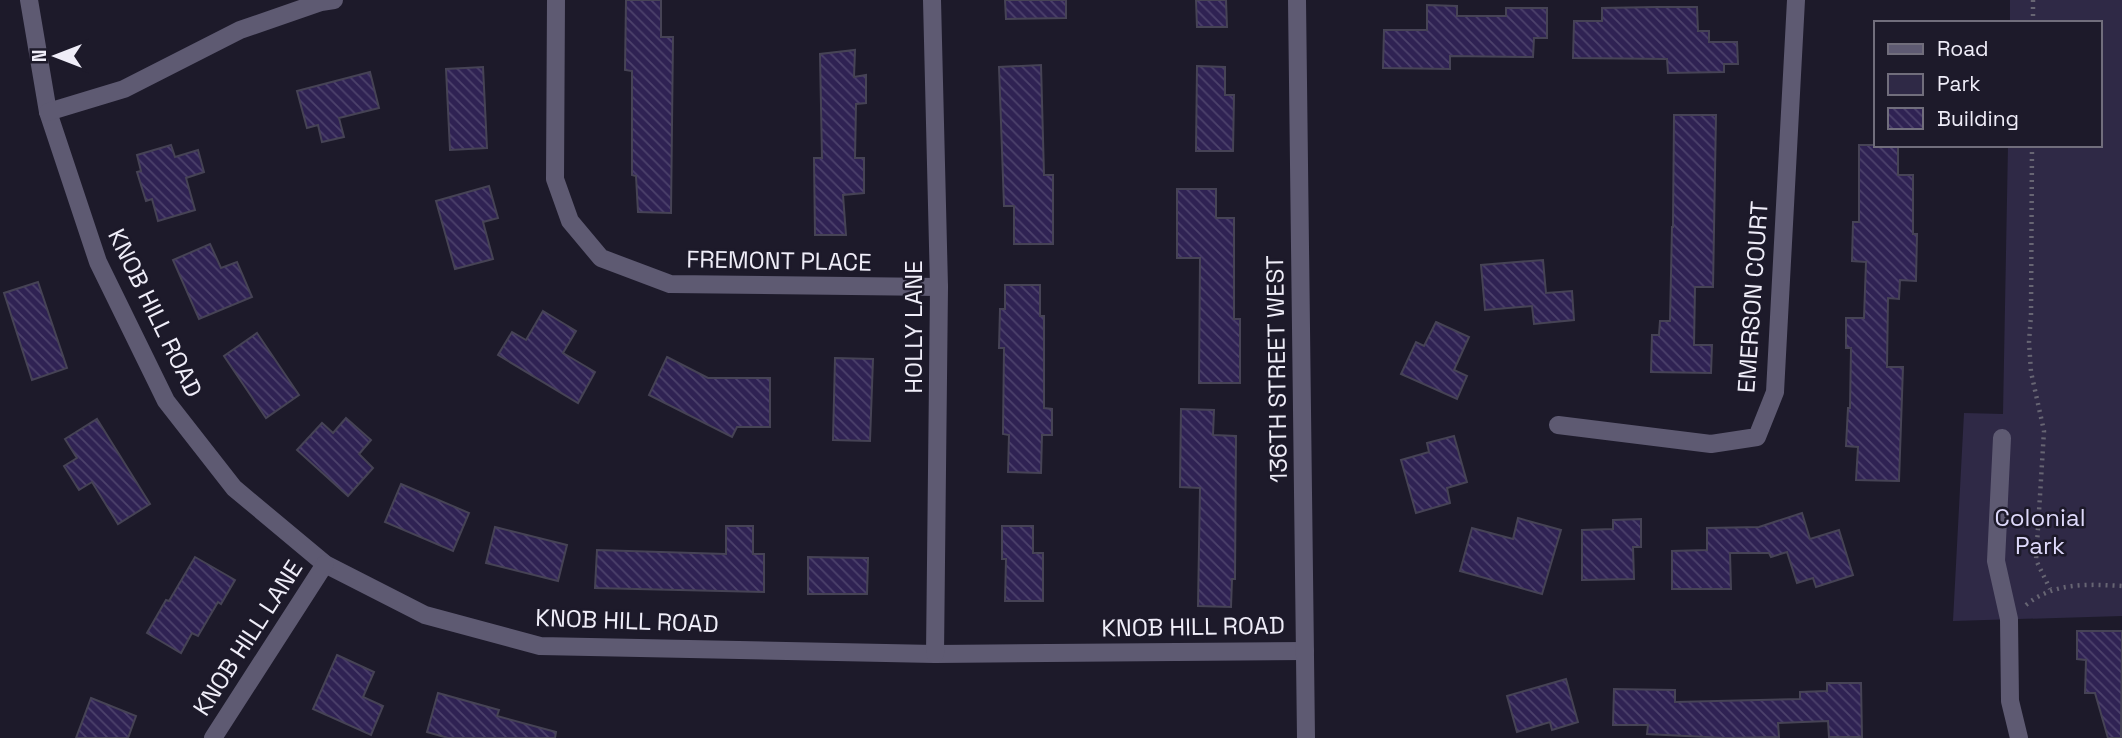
<svg xmlns="http://www.w3.org/2000/svg" width="2122" height="738" font-family="'Space Grotesk',sans-serif">
  <style>
    .park { fill: #2f2946 }
    .building { fill: url(#building-back-hatch); stroke: #464355; stroke-width: 2 }
    .lines { fill: none; stroke-linecap: round; stroke-linejoin: round }
    .path { stroke: #676573; stroke-width: 4.5; stroke-dasharray: 2 5; stroke-linecap: butt }
    .minor { stroke: #5e5a72; stroke-width: 18 }
    .tertiary { stroke: #5e5a72; stroke-width: 18 }
    .labels { text-anchor: middle; stroke-width: 5; stroke-linejoin: round; paint-order: stroke }
    .street-label { font-size: 24px; fill: #efedf8; stroke: #1d1a2a }
    .park-label { font-size: 24px; fill: #ded9fa; stroke: #1d1a2a }
  </style>
  <defs>
    <pattern id="building-back-hatch" width="6" height="6" patternUnits="userSpaceOnUse" patternTransform="scale(1.75)"><rect width="6" height="6" fill="#2f2253"/><path d="M-1 5l2 2M0 0l6 6M5-1l2 2" fill="none" stroke="#4d426c"/></pattern>
  </defs>
  <rect width="100%" height="100%" fill="#1d1a2a"/>
  <path class="park" d="M 2010,0 L 2122,0 L 2122,616 L 1953,621 L 1964,413 L 2003,414 L 2008,145 L 2099,145 L 2099,23 L 2010,23 Z"/>
  <g class="building">
    <path d="M 626,0 L 661,0 L 661,37 L 673,37 L 671,213 L 638,212 L 636,176 L 632,175 L 632,71 L 625,70 Z"/>
    <path d="M 1005,0 L 1066,0 L 1066,18 L 1006,19 Z"/>
    <path d="M 1196,0 L 1226,0 L 1227,27 L 1197,27 Z"/>
    <path d="M 1427,5 L 1457,6 L 1457,16 L 1506,16 L 1506,8 L 1547,8 L 1547,38 L 1534,38 L 1533,57 L 1450,56 L 1450,69 L 1383,68 L 1384,30 L 1427,30 Z"/>
    <path d="M 1656,7 L 1697,7 L 1698,31 L 1709,31 L 1709,42 L 1737,42 L 1738,64 L 1724,64 L 1724,72 L 1668,73 L 1667,59 L 1573,58 L 1574,21 L 1602,21 L 1602,8 Z"/>
    <path d="M 855,50 L 854,77 L 866,75 L 866,103 L 856,104 L 855,158 L 864,158 L 864,193 L 843,195 L 846,235 L 815,235 L 814,158 L 822,158 L 820,54 Z"/>
    <path d="M 1041,65 L 1044,175 L 1053,175 L 1053,244 L 1014,244 L 1014,206 L 1004,206 L 999,67 Z"/>
    <path d="M 1197,66 L 1225,67 L 1225,95 L 1234,95 L 1233,151 L 1196,151 Z"/>
    <path d="M 483,67 L 487,148 L 450,150 L 446,69 Z"/>
    <path d="M 370,72 L 379,108 L 339,118 L 344,137 L 322,142 L 318,125 L 307,128 L 297,91 Z"/>
    <path d="M 1674,115 L 1716,115 L 1713,287 L 1695,287 L 1694,345 L 1712,345 L 1711,373 L 1651,372 L 1652,335 L 1659,335 L 1660,321 L 1670,321 L 1672,227 L 1673,227 Z"/>
    <path d="M 171,145 L 175,157 L 198,150 L 204,172 L 186,178 L 195,210 L 158,221 L 152,199 L 146,201 L 137,172 L 141,171 L 137,155 Z"/>
    <path d="M 1859,145 L 1898,145 L 1898,175 L 1913,175 L 1913,234 L 1917,234 L 1916,281 L 1900,280 L 1899,299 L 1888,298 L 1887,367 L 1903,367 L 1899,481 L 1856,480 L 1858,447 L 1846,446 L 1848,408 L 1850,408 L 1851,348 L 1846,348 L 1846,318 L 1864,318 L 1866,262 L 1852,261 L 1853,222 L 1859,222 Z"/>
    <path d="M 489,186 L 498,218 L 483,222 L 493,259 L 455,269 L 436,201 Z"/>
    <path d="M 1177,189 L 1216,189 L 1216,218 L 1234,218 L 1234,319 L 1240,319 L 1240,383 L 1199,383 L 1200,258 L 1177,258 Z"/>
    <path d="M 210,244 L 221,268 L 237,262 L 252,297 L 199,319 L 173,260 Z"/>
    <path d="M 1543,260 L 1546,293 L 1572,291 L 1574,320 L 1534,324 L 1532,306 L 1485,310 L 1481,265 Z"/>
    <path d="M 38,282 L 67,368 L 32,380 L 4,293 Z"/>
    <path d="M 1005,285 L 1040,285 L 1040,316 L 1044,316 L 1044,408 L 1052,409 L 1052,435 L 1042,435 L 1041,473 L 1008,472 L 1009,435 L 1003,434 L 1004,348 L 999,348 L 1000,309 L 1005,309 Z"/>
    <path d="M 543,311 L 576,331 L 563,353 L 595,372 L 578,403 L 498,355 L 512,332 L 526,340 Z"/>
    <path d="M 1436,322 L 1469,337 L 1454,370 L 1467,376 L 1457,399 L 1401,374 L 1416,342 L 1424,346 Z"/>
    <path d="M 257,333 L 299,395 L 266,418 L 224,356 Z"/>
    <path d="M 667,357 L 708,378 L 770,378 L 770,427 L 737,427 L 732,437 L 649,395 Z"/>
    <path d="M 835,358 L 873,359 L 870,441 L 833,440 Z"/>
    <path d="M 1181,409 L 1214,410 L 1213,435 L 1236,436 L 1235,579 L 1232,579 L 1231,607 L 1198,606 L 1200,488 L 1180,487 Z"/>
    <path d="M 346,418 L 371,440 L 359,454 L 373,468 L 348,496 L 297,450 L 322,423 L 333,433 Z"/>
    <path d="M 97,419 L 150,504 L 118,524 L 92,482 L 79,490 L 64,466 L 77,458 L 65,439 Z"/>
    <path d="M 1454,436 L 1467,482 L 1447,488 L 1450,503 L 1416,513 L 1401,460 L 1429,452 L 1427,443 Z"/>
    <path d="M 401,484 L 469,513 L 453,551 L 385,522 Z"/>
    <path d="M 1802,513 L 1810,539 L 1839,530 L 1853,575 L 1816,587 L 1813,578 L 1797,583 L 1787,552 L 1771,557 L 1769,553 L 1730,553 L 1731,589 L 1672,589 L 1672,551 L 1707,550 L 1707,528 L 1759,527 Z"/>
    <path d="M 1518,518 L 1561,530 L 1542,594 L 1460,571 L 1472,528 L 1513,539 Z"/>
    <path d="M 1641,519 L 1641,547 L 1633,547 L 1634,579 L 1582,580 L 1582,530 L 1613,529 L 1613,520 Z"/>
    <path d="M 726,526 L 753,526 L 753,554 L 764,554 L 764,592 L 595,588 L 597,550 L 726,554 Z"/>
    <path d="M 1002,526 L 1033,526 L 1033,553 L 1043,553 L 1043,601 L 1005,601 L 1006,559 L 1002,559 Z"/>
    <path d="M 495,527 L 567,545 L 558,581 L 486,563 Z"/>
    <path d="M 195,557 L 235,580 L 221,604 L 218,602 L 198,636 L 192,633 L 181,653 L 147,633 L 166,600 L 169,601 Z"/>
    <path d="M 808,557 L 868,558 L 867,594 L 808,594 Z"/>
    <path d="M 2077,631 L 2122,631 L 2121,738 L 2108,738 L 2095,693 L 2085,693 L 2086,660 L 2077,659 Z"/>
    <path d="M 337,655 L 374,672 L 363,697 L 383,706 L 371,735 L 313,709 Z"/>
    <path d="M 1566,679 L 1578,722 L 1552,730 L 1550,722 L 1517,732 L 1507,696 Z"/>
    <path d="M 1827,683 L 1861,683 L 1862,737 L 1829,737 L 1828,721 L 1778,723 L 1779,737 L 1725,738 L 1647,734 L 1648,725 L 1613,725 L 1614,689 L 1675,690 L 1675,702 L 1800,699 L 1800,692 L 1827,691 Z"/>
    <path d="M 438,693 L 499,710 L 497,716 L 556,732 L 555,738 L 448,738 L 427,732 Z"/>
    <path d="M 91,698 L 136,716 L 128,738 L 76,738 Z"/>
  </g>
  <g class="lines">
    <g class="path">
      <path d="M 2033,23 L 2033,0"/>
      <path d="M 2032,145 L 2031,315 L 2029,342 L 2031,372 L 2044,431 L 2036,560 L 2050,589"/>
      <path d="M 2026,605 C 2054,582 2088,584 2122,586"/>
    </g>
    <g class="minor">
      <path d="M 29,0 L 48,112 L 98,262 L 166,401 L 234,488 L 325,564 L 425,615 L 540,646 L 935,654 L 1305,651"/>
      <path d="M 556,0 L 555,179 L 570,221 L 601,258 L 670,284 L 939,287"/>
      <path d="M 932,0 L 939,287 L 935,654"/>
      <path d="M 48,112 L 124,89 L 240,30 L 321,2 L 334,0"/>
      <path d="M 1558,425 L 1711,444 L 1757,437 L 1775,392 L 1796,0"/>
      <path d="M 2002,438 L 1996,561 L 2009,619 L 2010,701 L 2019,738"/>
      <path d="M 213,738 L 325,564"/>
    </g>
    <path class="tertiary" d="M 1297,0 L 1306,738"/>
  </g>
  <g class="labels">
    <g class="street-label">
      <text transform="translate(779 261) rotate(1)" y="8">FREMONT PLACE</text>
      <text transform="translate(1753 297) rotate(-86)" y="8">EMERSON COURT</text>
      <text transform="translate(155 313) rotate(64)" y="8">KNOB HILL ROAD</text>
      <text transform="translate(914 327) rotate(-90)" y="8">HOLLY LANE</text>
      <text transform="translate(1277 369) rotate(-91)" y="8">136TH STREET WEST</text>
      <text transform="translate(627 621) rotate(2)" y="8">KNOB HILL ROAD</text>
      <text transform="translate(1193 627) rotate(-1)" y="8">KNOB HILL ROAD</text>
      <text transform="translate(248 638) rotate(-57)" y="8">KNOB HILL LANE</text>
    </g>
    <g class="park-label">
      <text x="2040" y="526">Colonial<tspan x="2040" dy="28">Park</tspan></text>
    </g>
  </g>
  <rect x="1874" y="21" width="228" height="126" fill="#1d1a2a" stroke="#716e7c" stroke-width="2"/>
  <rect x="1888" y="44" width="35" height="10" fill="#5e5a72" stroke="#716e7c" stroke-width="2"/>
  <text x="1937" y="56" font-size="21" fill="#efedf8">Road</text>
  <rect x="1888" y="74" width="35" height="21" fill="#2f2946" stroke="#716e7c" stroke-width="2"/>
  <text x="1937" y="91" font-size="21" fill="#efedf8">Park</text>
  <rect x="1888" y="108" width="35" height="21" fill="url(#building-back-hatch)" stroke="#716e7c" stroke-width="2"/>
  <text x="1937" y="126" font-size="21" fill="#efedf8">Building</text>
  <g transform="translate(56 56) rotate(270)" stroke="#1d1a2a" stroke-width="5" paint-order="stroke">
  <path d="M0-5L12 26L0 18L-12 26Z" fill="#efedf8"/>
  <text y="-10" font-size="19" font-weight="bold" text-anchor="middle" fill="#efedf8">N</text>
  </g>
</svg>
